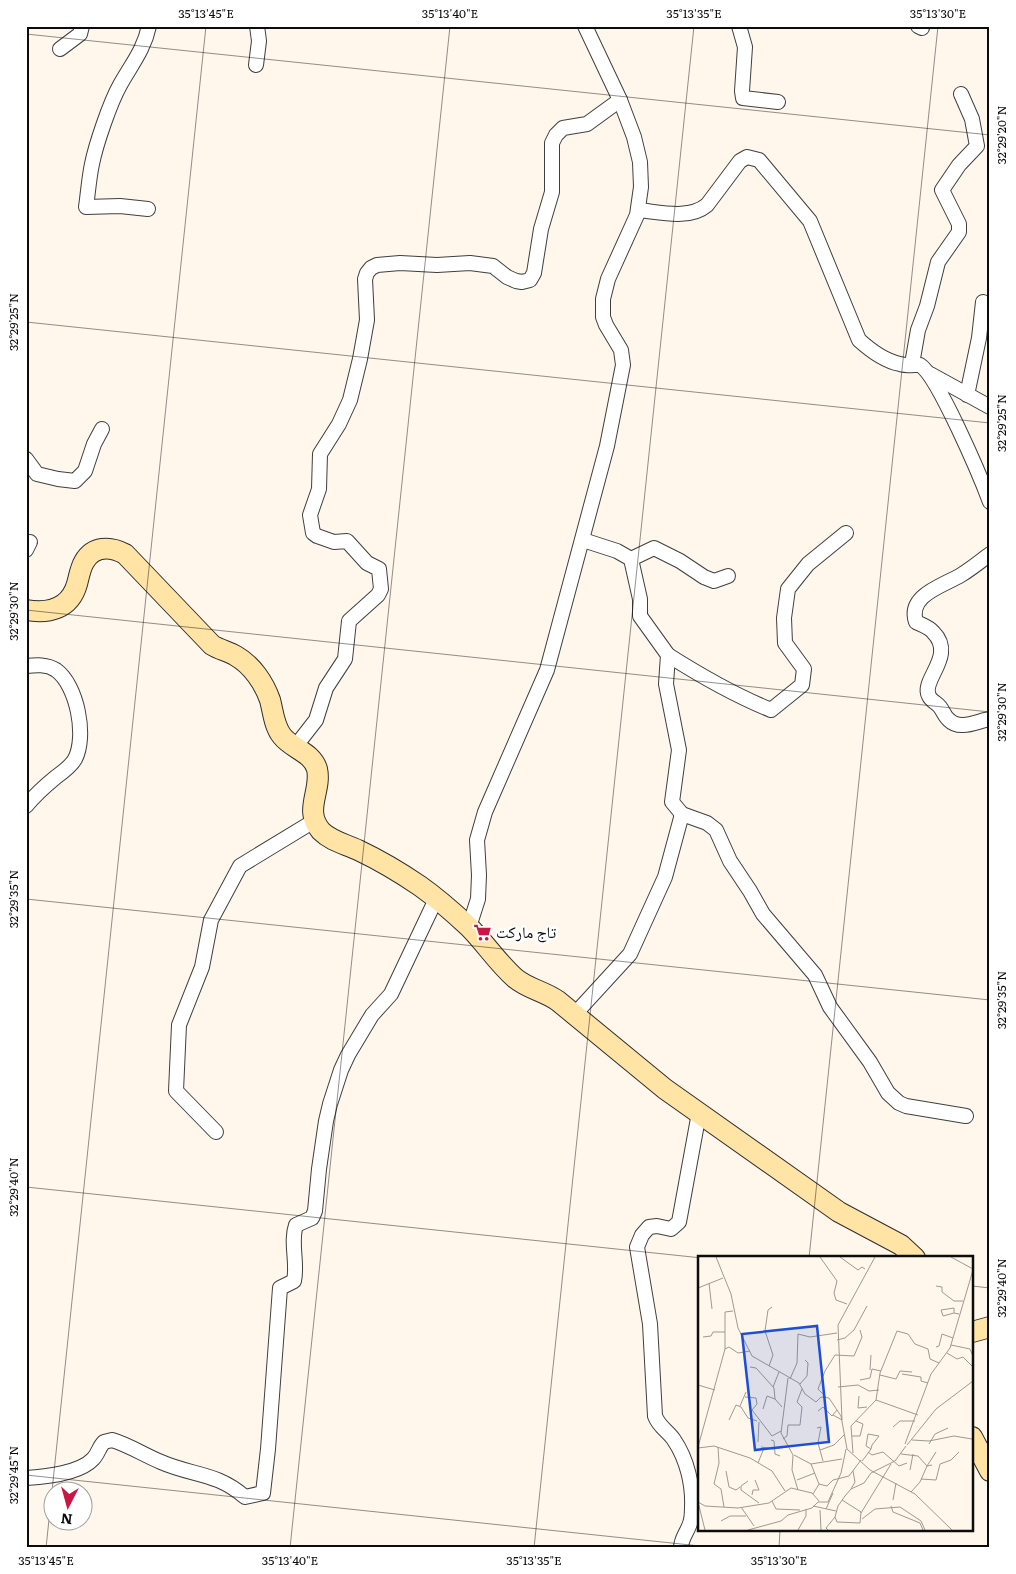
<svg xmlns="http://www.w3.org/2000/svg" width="1016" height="1574" font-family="Literata,'Noto Naskh Arabic',serif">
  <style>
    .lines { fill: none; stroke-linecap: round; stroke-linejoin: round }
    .street-casing { stroke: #3f3f3f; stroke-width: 16 }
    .secondary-casing { stroke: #2e2e2e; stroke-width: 22 }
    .street { stroke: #fff; stroke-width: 14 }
    .secondary { stroke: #ffe4a6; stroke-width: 20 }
    .ticks { fill: none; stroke: #0c0c0c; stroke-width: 1; stroke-opacity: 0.45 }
    .labels { text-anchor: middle; stroke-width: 5; stroke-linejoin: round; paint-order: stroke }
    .poi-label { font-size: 16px; fill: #0c0c0c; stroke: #fff; text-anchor: start }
    .inset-road { fill: none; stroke: #9e9992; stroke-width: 1 }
    .view { fill: #1d4ed8; fill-opacity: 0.15; stroke: #1d4ed8; stroke-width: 2.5 }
    .inset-edge { fill: none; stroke: #0c0c0c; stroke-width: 2.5 }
    .neatline { fill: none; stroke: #0c0c0c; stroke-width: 2 }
    .ticks-label { font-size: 12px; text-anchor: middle; fill: #0c0c0c }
  </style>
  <rect width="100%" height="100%" fill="#fff7eb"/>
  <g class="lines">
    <defs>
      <g id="street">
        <path d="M 739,26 L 745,47 L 742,91 L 743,98 L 778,102"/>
        <path d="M 918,26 L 922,28"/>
        <path d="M 60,49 L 80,34 L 82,26"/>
        <path d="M 256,65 L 259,41 L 257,26"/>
        <path d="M 148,209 L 120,206 L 86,207 C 88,193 89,178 92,164 C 96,144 110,103 120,85 C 131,65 144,50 149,26"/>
        <path d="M 638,210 C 660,212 689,220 707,205 L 740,161 L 747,157 L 759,160 L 810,221 L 859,340 C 870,350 885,361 900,364 C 907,366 914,365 920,365 C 938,376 981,478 990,502"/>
        <path d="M 912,364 L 918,330 L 927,306 L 938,262 L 959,232 L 959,224 L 942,190 L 959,165 L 977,146 L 972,119 L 961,94"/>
        <path d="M 930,374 L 990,407"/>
        <path d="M 967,395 L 979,338 L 983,302"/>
        <path d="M 26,459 L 37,474 L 58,479 L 75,481 L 85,471 L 94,444 L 102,429"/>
        <path d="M 583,540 L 617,551 L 631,559 L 640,599 L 640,616 L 668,655 L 666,684 L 679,750 L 672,802 L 682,814 L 707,823 L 716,830 L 730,861 L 750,891 L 763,914 L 815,975 L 830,1007 L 870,1062 L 888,1093 L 899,1103 L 906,1106 L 966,1116"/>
        <path d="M 26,550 L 30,542"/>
        <path d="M 990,554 C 981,561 971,569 961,575 C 943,586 907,595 916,622 C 922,625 929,627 933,632 C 957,656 920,680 929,696 C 931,701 937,703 940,707 C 943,711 945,717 949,720 C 960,731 977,721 990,719"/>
        <path d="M 631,559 L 654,548 L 680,561 L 704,577 L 714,581 L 728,576"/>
        <path d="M 668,655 C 701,676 734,695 771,710 L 802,685 L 804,669 L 785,643 L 784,618 L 788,589 L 808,564 L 846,533"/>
        <path d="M 26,666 C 36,665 47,664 56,670 C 77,685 87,736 75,759 C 71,766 63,772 56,777 C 45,786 35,795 26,806"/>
        <path d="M 295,747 L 316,720 L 326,688 L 345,659 L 349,621 L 378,595 L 381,589 L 379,569 L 367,563 L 347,541 L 334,542 L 317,536 L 313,533 L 310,515 L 319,489 L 320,454 L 339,424 L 350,400 L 360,359 L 367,320 L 365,279 L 367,273 L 371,268 L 377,265 L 400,263 L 437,265 L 470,263 L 493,266 L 507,277 L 516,281 L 522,282 L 530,280 L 534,273 L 541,229 L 552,192 L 552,143 L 556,135 L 563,128 L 587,124 L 620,100"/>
        <path d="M 469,927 L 478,899 L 479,875 L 477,840 L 485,812 L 547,670 L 607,446 L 623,365 L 621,350 L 606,325 L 603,317 L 603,299 L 608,279 L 637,215 L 641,187 L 640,162 L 634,137 L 620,100 L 585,26"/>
        <path d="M 575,1014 L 630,954 L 665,877 L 682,814"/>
        <path d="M 216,1132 L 176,1091 L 179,1025 L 202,967 L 211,920 L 240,866 L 314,821"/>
        <path d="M 26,1478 C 45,1477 80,1473 93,1459 C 98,1454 99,1447 104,1442 L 112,1440 C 129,1445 144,1455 161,1462 C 193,1476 216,1472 245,1497 L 263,1493 L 268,1449 L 280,1288 L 294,1281 C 298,1263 290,1242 296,1225 L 312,1218 L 315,1211 L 319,1169 L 326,1121 L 330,1104 L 341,1070 L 348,1055 L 372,1015 L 391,994 L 436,899"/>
        <path d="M 681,1548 C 681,1539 686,1534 689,1526 C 692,1520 692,1513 692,1507 C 693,1485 687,1459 674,1440 C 668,1431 659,1427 655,1416 L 650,1324 L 637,1247 L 642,1235 L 649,1227 L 657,1226 L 671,1229 L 679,1222 L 699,1113"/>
      </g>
      <g id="secondary">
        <path d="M 26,610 C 49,614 70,609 77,584 C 79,577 80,569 84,562 C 93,546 110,546 125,554 L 212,645 C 220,650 228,651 236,656 C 252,665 264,683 270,700 C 273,711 274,726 282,736 C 292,749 312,752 317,769 C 322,791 303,810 321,831 C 331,841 345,844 358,850 C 379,860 401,873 420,886 C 437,898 454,913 469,927 C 485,943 498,963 515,978 C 528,989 544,991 558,1001 L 665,1089 L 839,1212 L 901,1245 L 915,1258"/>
        <path d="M 972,1332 L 990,1327"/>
        <path d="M 972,1437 L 990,1471"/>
      </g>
    </defs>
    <use href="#street" class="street-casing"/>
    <use href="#secondary" class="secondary-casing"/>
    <use href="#street" class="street"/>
    <use href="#secondary" class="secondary"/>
  </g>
  <path class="ticks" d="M 26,34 L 990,135M 26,322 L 990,423M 26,610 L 990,712M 26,899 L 990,1000M 26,1187 L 702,1258M 809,1258 L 938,26M 972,1286 L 990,1288M 26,1475 L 719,1548M 46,1548 L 206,26M 290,1548 L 450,26M 534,1548 L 694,26M 779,1548 L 780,1530"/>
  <defs>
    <symbol id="supermarket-bare" viewBox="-9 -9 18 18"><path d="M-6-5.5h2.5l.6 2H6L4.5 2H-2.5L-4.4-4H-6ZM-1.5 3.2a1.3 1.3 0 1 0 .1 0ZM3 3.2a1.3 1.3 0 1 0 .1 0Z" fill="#ca1642" stroke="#fff" stroke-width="2.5" paint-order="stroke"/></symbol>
  </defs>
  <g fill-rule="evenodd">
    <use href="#supermarket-bare" x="470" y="920" width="25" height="25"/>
  </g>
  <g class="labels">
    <g class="poi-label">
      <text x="496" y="938">تاج ماركت</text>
    </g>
  </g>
  <g transform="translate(698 1256)">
    <rect width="275" height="275" fill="#fff7eb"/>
    <path class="inset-road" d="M 18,1 L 33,38 L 40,72 L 54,100 L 101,127 L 107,138 L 118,146 L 123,141 L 131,142 L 143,160 L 149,193 L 172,214 L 217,238 L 254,274M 122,1 L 139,25 L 136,37 L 138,44 L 149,48M 142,1 L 160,14 L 164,11 L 167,13M 253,1 L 275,13M 11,27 L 14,53M 238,30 L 244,31 L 244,36 L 256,45 L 265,45M 0,32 L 25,22M 256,57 L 245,60 L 243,54 L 256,52 L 256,57 L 261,58M 5,81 L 13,80 L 15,76 L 27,76M 139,84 L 147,82 L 156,74 L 169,50M 253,89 L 272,93 L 275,100M 238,91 L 241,90 L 244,78 L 255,82M 27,93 L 27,56 L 35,55M 249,97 L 259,103 L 265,101 L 275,111M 71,110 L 75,99 L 67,75 L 70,54 L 74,51M 52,111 L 58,112 L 76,132 L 77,143 L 84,151M 172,114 L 173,99M 204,118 L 223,121 L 223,125 L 230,127M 182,119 L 198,123 L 202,115 L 214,116M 90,122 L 83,177 L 95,199 L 94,214 L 100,234M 92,123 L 99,107 L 100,78 L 112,81 L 139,77M 162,124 L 172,122 L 174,113 L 183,115M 102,128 L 109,120 L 110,107 L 107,104M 0,129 L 17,134M 75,131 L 81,116M 140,131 L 160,129 L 171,135 L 181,134M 161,140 L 160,152 L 169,151M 47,141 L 58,142 L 59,148 L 54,154 L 74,180 L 83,175M 128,141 L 120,133 L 127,115 L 137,99 L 156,100 L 164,81 L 162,74M 178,144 L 220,159M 42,150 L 48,136M 65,153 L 69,140 L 77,143M 120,155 L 125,151 L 134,160 L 139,154M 135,159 L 144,164 L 140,69 L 177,1M 31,164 L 38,149 L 43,151 L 50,162 L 59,165M 195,171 L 202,165 L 217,165M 119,172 L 123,171 L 120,187 L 125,205M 154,180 L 162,180 L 165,168 L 158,165M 85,183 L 89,180 L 90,169 L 102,169 L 104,151 L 99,146 L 104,133M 73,184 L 76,185 L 77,198 L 82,200M 214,184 L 231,185 L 256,180 L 274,183M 60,186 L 61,166M 207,188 L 233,118 L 252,92 L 275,14M 231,188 L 237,178 L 250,172M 209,189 L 238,153 L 275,125M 0,191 L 27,93 L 31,91 L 40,97 L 52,95M 20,191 L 21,207 L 16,228 L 23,233 L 26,251M 63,191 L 75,193 L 89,191M 0,192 L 16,190 L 52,202 L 74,215 L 87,235M 122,194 L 136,189 L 146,179M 170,196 L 174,199 L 185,196 L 201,210 L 209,207M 155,197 L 153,170 L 178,144 L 182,117 L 199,75 L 210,78 L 217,88 L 230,93 L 232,103 L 241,107M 203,198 L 220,200 L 229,210 L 238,196M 96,199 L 113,208 L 121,228 L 115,238M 164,205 L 168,200 L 173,193 L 174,189 L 181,180 L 170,178 L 168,190 L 173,193M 60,207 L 66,192M 113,208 L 144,203M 212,214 L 215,198M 28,215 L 31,231 L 38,234 L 42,231M 223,223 L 238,224 L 242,208 L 253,204 L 261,196M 99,224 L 117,217M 50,225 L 43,230 L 43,234 L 61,247M 121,228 L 129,230 L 135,224 L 151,220 L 163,204M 153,233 L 157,226 L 155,215M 213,236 L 222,226 L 229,210 L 234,209M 54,239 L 55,234 L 61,234 L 57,224M 144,244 L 163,256 L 162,267 L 139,266 L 137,261 L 140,250 L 147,240 L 153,233 L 166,227 L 173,217 L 197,205 L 208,190M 195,244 L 198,227M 74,245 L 78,253 L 102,254M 0,246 L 7,250 L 40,252 L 71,247 L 93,232 L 114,237 L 121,245M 0,246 L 7,274M 115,250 L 138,255M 193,250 L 195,256 L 222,267 L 225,274M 43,251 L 56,270M 128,253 L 135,237M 122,254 L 123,274M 163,257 L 193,208M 164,263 L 177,253 L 202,251 L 223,265 L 227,274M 23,265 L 32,260 L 48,260M 50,274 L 83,265 L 90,259 L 114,252 L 120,246 L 130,246 L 143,217 L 148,193M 100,274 L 108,260 L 108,253M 130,274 L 128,272 L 137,261"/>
    <path class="view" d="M 119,70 L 131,186 L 57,194 L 44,78 Z"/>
    <rect width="275" height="275" class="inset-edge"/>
  </g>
  <rect width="1016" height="1574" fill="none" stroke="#ffffff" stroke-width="55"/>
  <g transform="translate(68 1506) rotate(186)"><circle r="24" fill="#ffffff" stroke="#9e9e9e"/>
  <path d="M0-4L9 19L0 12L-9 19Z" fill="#ca1642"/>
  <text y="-8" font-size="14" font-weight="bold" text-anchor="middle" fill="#0c0c0c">N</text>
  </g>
  <rect x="28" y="28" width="960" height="1518" class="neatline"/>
  <g class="ticks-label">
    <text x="206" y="18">35°13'45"E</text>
    <text x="450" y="18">35°13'40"E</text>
    <text x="694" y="18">35°13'35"E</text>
    <text x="938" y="18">35°13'30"E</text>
    <text transform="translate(1002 135) rotate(-90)" y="4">32°29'20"N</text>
    <text transform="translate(14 322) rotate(-90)" y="4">32°29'25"N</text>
    <text transform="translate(1002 423) rotate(-90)" y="4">32°29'25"N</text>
    <text transform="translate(14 611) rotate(-90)" y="4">32°29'30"N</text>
    <text transform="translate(1002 712) rotate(-90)" y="4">32°29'30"N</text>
    <text transform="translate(14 899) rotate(-90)" y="4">32°29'35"N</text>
    <text transform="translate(1002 1000) rotate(-90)" y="4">32°29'35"N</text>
    <text transform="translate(14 1187) rotate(-90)" y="4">32°29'40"N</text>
    <text transform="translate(1002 1288) rotate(-90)" y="4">32°29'40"N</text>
    <text transform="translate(14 1475) rotate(-90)" y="4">32°29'45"N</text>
    <text x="46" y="1565">35°13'45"E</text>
    <text x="290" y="1565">35°13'40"E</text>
    <text x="534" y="1565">35°13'35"E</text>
    <text x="779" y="1565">35°13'30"E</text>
  </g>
</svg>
